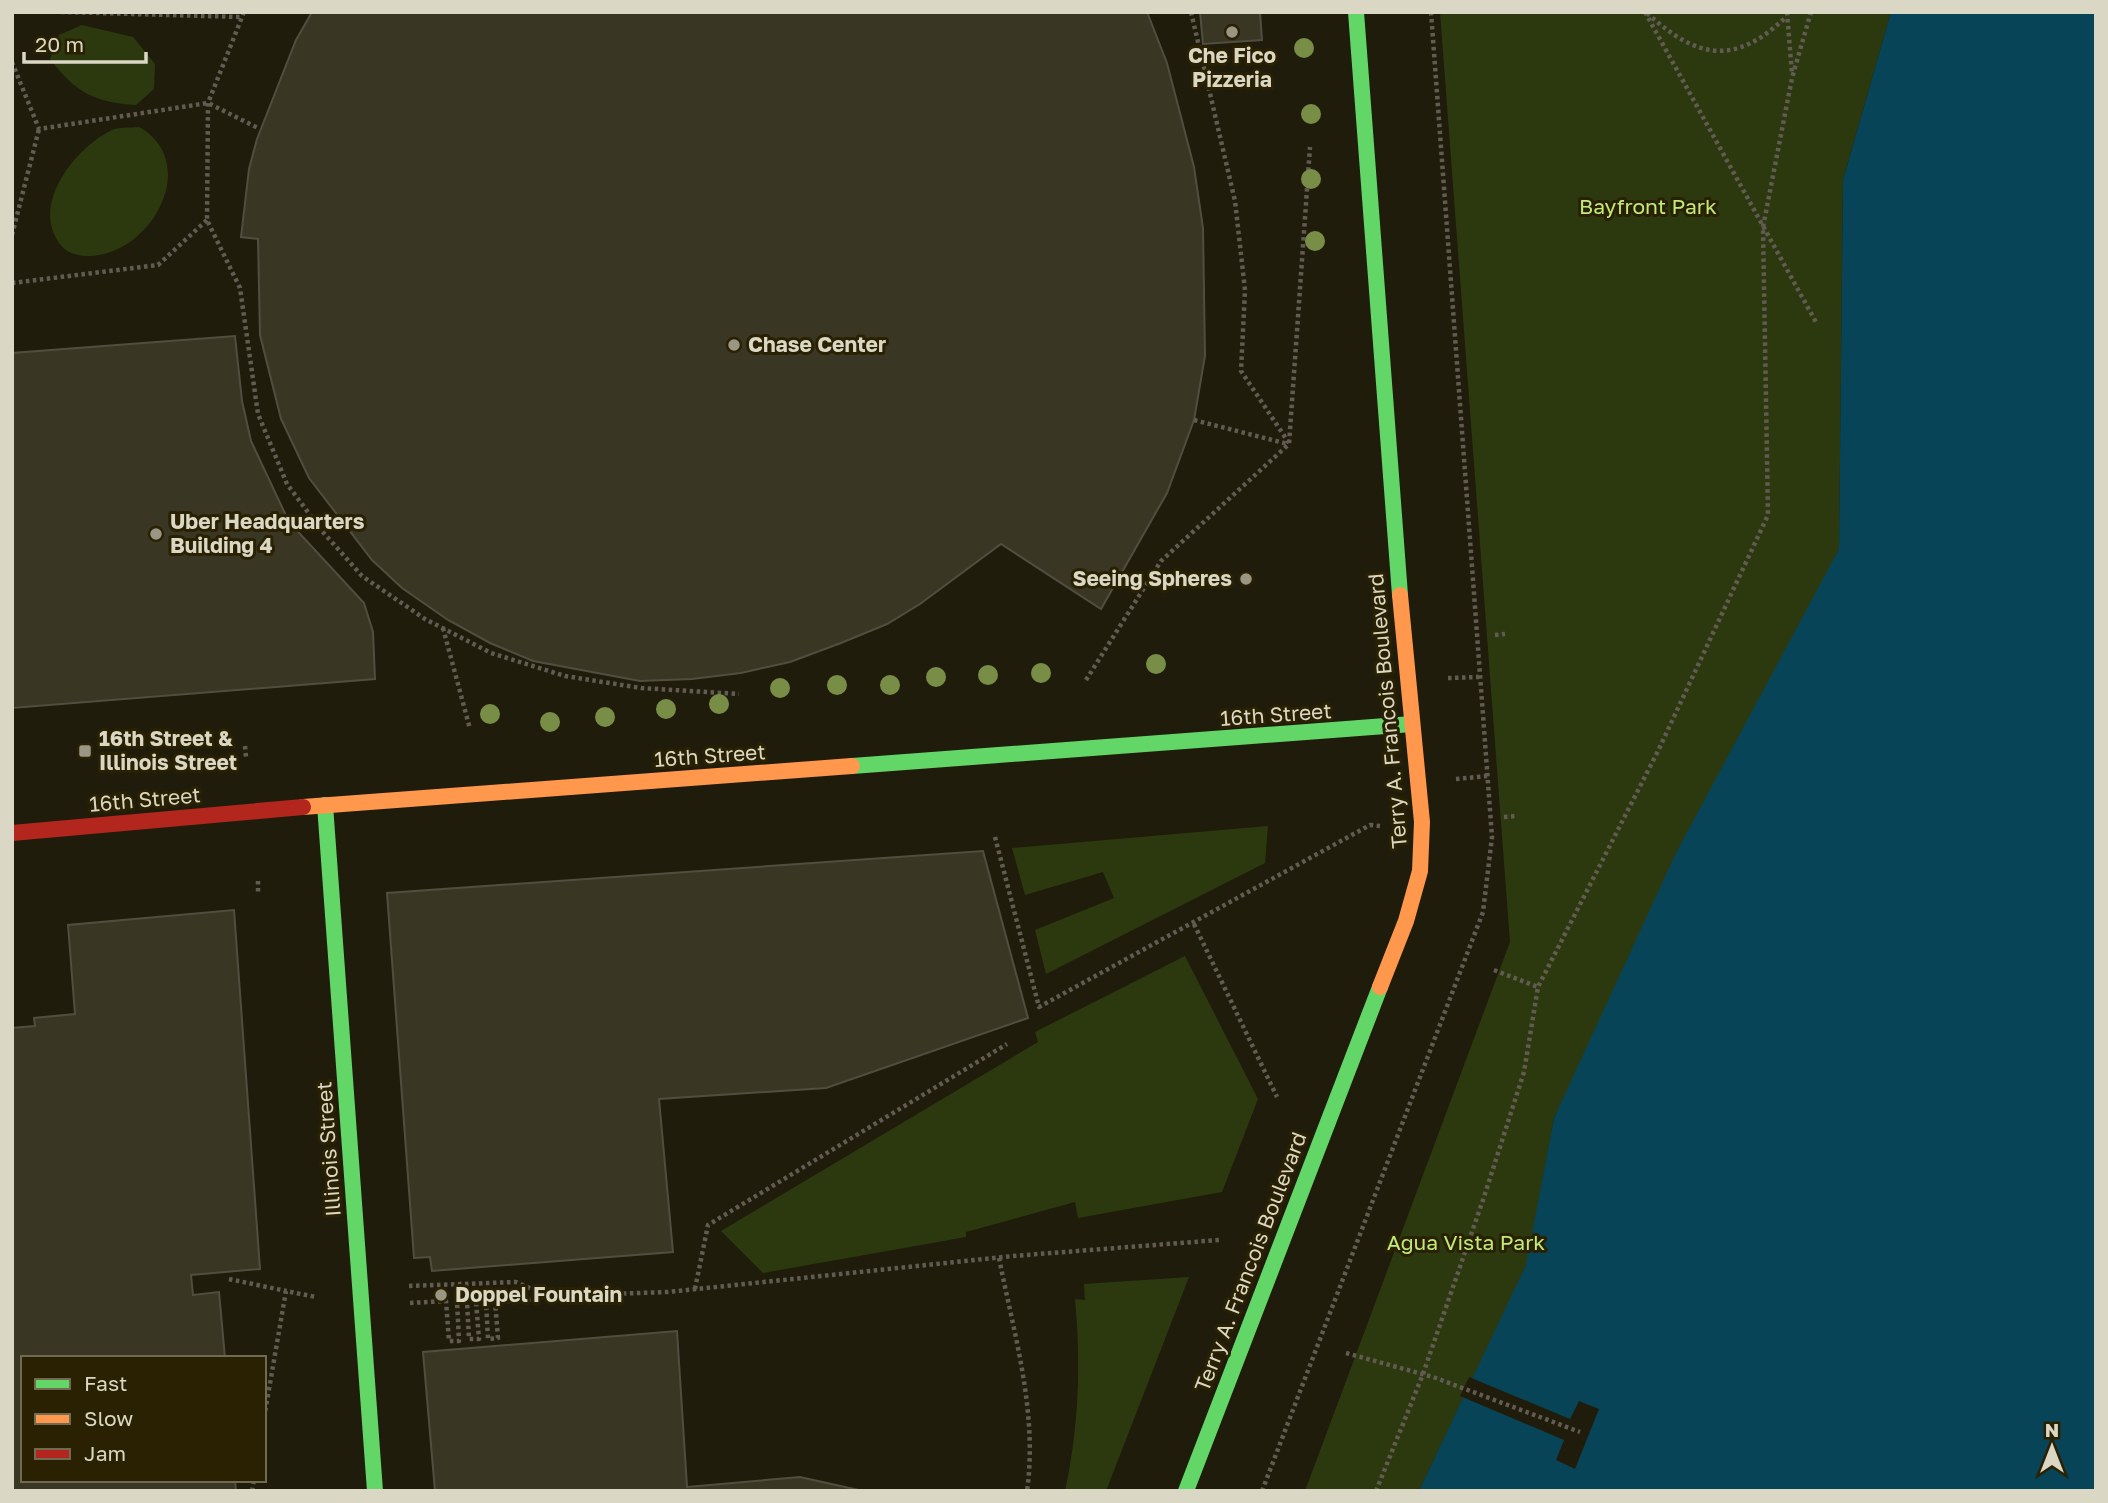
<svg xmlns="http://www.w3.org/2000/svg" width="2108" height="1503" font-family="'Golos Text',sans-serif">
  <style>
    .green { fill: #2c390f }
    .water { fill: #084458 }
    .pier { fill: #201c0b }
    .building { fill: #3a3624; stroke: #514e40; stroke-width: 2 }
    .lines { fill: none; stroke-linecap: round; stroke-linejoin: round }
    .path { stroke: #615b52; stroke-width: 4.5; stroke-dasharray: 3.5 3.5; stroke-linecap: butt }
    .fast { stroke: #63d668; stroke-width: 16 }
    .slow { stroke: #ff974d; stroke-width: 16 }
    .jam { stroke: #b3261e; stroke-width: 16 }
    .tree { fill: #788e47 }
    .poi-dot { fill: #9a9684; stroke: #292102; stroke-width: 2.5 }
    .labels { text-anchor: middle; stroke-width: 6; stroke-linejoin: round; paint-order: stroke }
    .poi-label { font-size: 21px; font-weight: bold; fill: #dbd7c5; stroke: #292102; text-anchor: start }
    .park-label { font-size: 21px; fill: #c0eb78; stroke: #292102 }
    .street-label { font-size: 21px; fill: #dbd7c5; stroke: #292102 }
  </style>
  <rect width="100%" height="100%" fill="#201c0b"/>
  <g class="green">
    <path d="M 1440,12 L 1891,12 L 1843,180 L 1839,549 L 1554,1118 L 1527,1265 L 1419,1491 L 1305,1491 L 1510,942 Z"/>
    <path d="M 82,25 L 133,37 L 155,64 L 154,89 L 136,105 C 95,103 75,92 50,59 L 59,35 Z"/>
    <path d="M 139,127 C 203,163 150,258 86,256 C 72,255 63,251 56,238 C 34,199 78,146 112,130 C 119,127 130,128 139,127 Z"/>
    <path d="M 1268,826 L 1265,863 L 1046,974 L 1035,930 L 1114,898 L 1103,872 L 1025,895 L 1012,848 Z"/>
    <path d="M 1185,956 L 1258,1099 L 1222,1192 L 1078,1218 L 1075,1202 L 966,1232 L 966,1237 L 763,1273 L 721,1231 L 1038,1042 L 1035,1032 Z"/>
    <path d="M 1189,1277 L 1106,1491 L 1065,1491 C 1079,1427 1081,1364 1075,1299 L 1085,1300 L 1084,1284 Z"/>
  </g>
  <path class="water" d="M 1891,12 L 2096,12 L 2096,1491 L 1419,1491 L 1526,1265 L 1554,1118 L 1675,855 L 1839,549 L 1843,180 Z"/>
  <path class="pier" d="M 1469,1377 L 1570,1419 L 1579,1401 L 1599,1409 L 1575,1469 L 1556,1460 L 1564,1440 L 1460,1396 Z"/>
  <g class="building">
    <path d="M 312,12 L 1147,12 L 1167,63 L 1194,167 L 1203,228 L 1205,356 L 1194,420 L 1167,493 L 1101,609 L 1001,544 L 920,604 L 887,624 L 841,643 L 790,662 L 741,673 L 692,679 L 640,681 L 533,661 L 490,643 L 448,620 L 402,588 L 372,560 L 309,478 L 281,419 L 260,335 L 258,239 L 241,237 L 249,169 L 257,139 L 296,40 Z"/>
    <path d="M 1200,12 L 1260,12 L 1262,40 L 1203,44 Z"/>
    <path d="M 235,336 L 242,401 L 251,441 L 289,522 L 364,603 L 373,632 L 375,679 L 12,708 L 12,353 Z"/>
    <path d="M 983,851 L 1028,1018 L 826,1088 L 659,1099 L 673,1252 L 432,1271 L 430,1257 L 414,1258 L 387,893 Z"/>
    <path d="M 234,910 L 260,1269 L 191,1275 L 193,1295 L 219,1292 L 225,1358 L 23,1358 L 23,1480 L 235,1480 L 236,1491 L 12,1491 L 12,1028 L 35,1026 L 34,1018 L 75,1014 L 68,925 Z"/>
    <path d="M 677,1331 L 687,1487 L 800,1477 L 863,1491 L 435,1491 L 423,1352 Z"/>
  </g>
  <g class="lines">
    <g class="path">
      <path d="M 61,12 L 241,17"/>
      <path d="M 244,12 L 208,103 L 207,220 L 240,288 L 258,414 L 287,484 L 322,531 L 362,576 L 425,619 L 491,653 L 565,676 L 641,688 L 739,694"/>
      <path d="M 1191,12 L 1235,201 L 1245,290 L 1241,371 L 1289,443"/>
      <path d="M 1645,12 L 1817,324"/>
      <path d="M 1787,12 L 1792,74"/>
      <path d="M 1647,13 C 1696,58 1734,67 1786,17"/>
      <path d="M 12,62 L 39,129 L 208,103 L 258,128"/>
      <path d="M 12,235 L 39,129"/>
      <path d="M 12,283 L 158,265 L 207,220"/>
      <path d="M 1194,420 L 1288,444"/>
      <path d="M 443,628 L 470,729"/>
      <path d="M 1495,635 L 1505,634"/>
      <path d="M 1448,678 L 1479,677"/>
      <path d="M 1086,680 L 1161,561 L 1289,444 L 1310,147"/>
      <path d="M 245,746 L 246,757"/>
      <path d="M 1456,779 L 1487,776"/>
      <path d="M 1504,817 L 1516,816"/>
      <path d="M 995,837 L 1039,1007 L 1370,825 L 1380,826"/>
      <path d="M 258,881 L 258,893"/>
      <path d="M 1194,924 L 1277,1097"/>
      <path d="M 1494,970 L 1538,987"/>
      <path d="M 999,1258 C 1014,1334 1038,1413 1027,1491"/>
      <path d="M 229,1279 L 286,1291"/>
      <path d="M 409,1286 L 516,1282 L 547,1296 L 668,1292 L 1013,1256 L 1219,1240"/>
      <path d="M 695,1289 L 708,1225 L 1007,1044"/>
      <path d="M 410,1303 L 446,1301 L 449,1341 L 459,1341 L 457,1301 L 467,1301 L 469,1339 L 479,1339 L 476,1301 L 486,1301 L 488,1339 L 498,1338 L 495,1301 L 524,1301 L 545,1296"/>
      <path d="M 1346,1353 L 1433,1377 L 1580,1432"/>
      <path d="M 264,1418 L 286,1291 L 316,1297"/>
      <path d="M 252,1491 L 254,1480"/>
      <path d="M 1262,1491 L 1483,912 L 1492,837 L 1431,12"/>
      <path d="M 1376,1491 L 1423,1374 L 1484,1197 L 1524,1072 L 1538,987 L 1658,751 L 1768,515 L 1763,227 L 1792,78 L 1811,12"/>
    </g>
    <g class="fast">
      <path d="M 1356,12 L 1400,595"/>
      <path d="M 852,766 L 1412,724"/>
      <path d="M 325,805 L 375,1491"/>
      <path d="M 1186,1491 L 1380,987"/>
    </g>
    <g class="slow">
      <path d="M 303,807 L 852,766"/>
      <path d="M 1380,987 L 1406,921 L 1420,871 L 1422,822 L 1400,595"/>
    </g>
    <path class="jam" d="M 12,833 L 303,807"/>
  </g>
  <g class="tree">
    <circle cx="1304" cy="48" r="10"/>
    <circle cx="1311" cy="114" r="10"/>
    <circle cx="1311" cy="179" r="10"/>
    <circle cx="1315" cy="241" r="10"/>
    <circle cx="1156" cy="664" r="10"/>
    <circle cx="1041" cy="673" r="10"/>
    <circle cx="988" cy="675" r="10"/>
    <circle cx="936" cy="677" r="10"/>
    <circle cx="837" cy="685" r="10"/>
    <circle cx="890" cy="685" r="10"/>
    <circle cx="780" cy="688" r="10"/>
    <circle cx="719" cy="704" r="10"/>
    <circle cx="666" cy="709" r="10"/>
    <circle cx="490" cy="714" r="10"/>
    <circle cx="605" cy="717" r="10"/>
    <circle cx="550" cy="722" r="10"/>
  </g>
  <g class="poi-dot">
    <circle cx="1232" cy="32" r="7"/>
    <circle cx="734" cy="345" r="7"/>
    <circle cx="156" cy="534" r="7"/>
    <circle cx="1246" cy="579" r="7"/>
    <rect x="78" y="744" width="14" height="14" rx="3.5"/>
    <circle cx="441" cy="1295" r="7"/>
  </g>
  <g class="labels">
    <g class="poi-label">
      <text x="1232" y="63" text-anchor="middle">Che Fico<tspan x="1232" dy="24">Pizzeria</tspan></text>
      <text x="748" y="352">Chase Center</text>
      <text x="170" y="529">Uber Headquarters<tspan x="170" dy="24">Building 4</tspan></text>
      <text x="1232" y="586" text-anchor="end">Seeing Spheres</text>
      <text x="99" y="746">16th Street &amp;<tspan x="99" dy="24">Illinois Street</tspan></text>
      <text x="455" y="1302">Doppel Fountain</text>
    </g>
    <g class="park-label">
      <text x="1648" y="214">Bayfront Park</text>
      <text x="1466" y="1250">Agua Vista Park</text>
    </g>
    <g class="street-label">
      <text transform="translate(1388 711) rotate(-95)" y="7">Terry A. Francois Boulevard</text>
      <text transform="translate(1276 715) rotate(-4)" y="7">16th Street</text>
      <text transform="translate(710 756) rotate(-4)" y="7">16th Street</text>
      <text transform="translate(145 800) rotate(-5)" y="7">16th Street</text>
      <text transform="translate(329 1149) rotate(-94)" y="7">Illinois Street</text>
      <text transform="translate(1251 1262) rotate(-69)" y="7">Terry A. Francois Boulevard</text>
    </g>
  </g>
  <rect width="2108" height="1503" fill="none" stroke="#dbd7c5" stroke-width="28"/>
  <rect x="21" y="1356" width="245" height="126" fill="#292102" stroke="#706a50" stroke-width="2"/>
  <rect x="35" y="1379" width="35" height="10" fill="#63d668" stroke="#706a50" stroke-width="2"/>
  <text x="84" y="1391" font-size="21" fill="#dbd7c5">Fast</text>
  <rect x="35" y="1414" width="35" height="10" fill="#ff974d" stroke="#706a50" stroke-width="2"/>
  <text x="84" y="1426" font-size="21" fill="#dbd7c5">Slow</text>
  <rect x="35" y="1449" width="35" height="10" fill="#b3261e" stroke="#706a50" stroke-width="2"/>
  <text x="84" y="1461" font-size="21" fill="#dbd7c5">Jam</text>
  <g transform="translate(2052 1447)" stroke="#292102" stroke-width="5" paint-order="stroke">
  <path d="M0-5L12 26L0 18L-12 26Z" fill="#dbd7c5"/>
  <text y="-10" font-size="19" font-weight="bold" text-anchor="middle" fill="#dbd7c5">N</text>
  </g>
  <path d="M24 52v10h122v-10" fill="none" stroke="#dbd7c5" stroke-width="3.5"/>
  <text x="35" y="52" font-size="21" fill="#dbd7c5" stroke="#292102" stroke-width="5" paint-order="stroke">20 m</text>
</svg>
